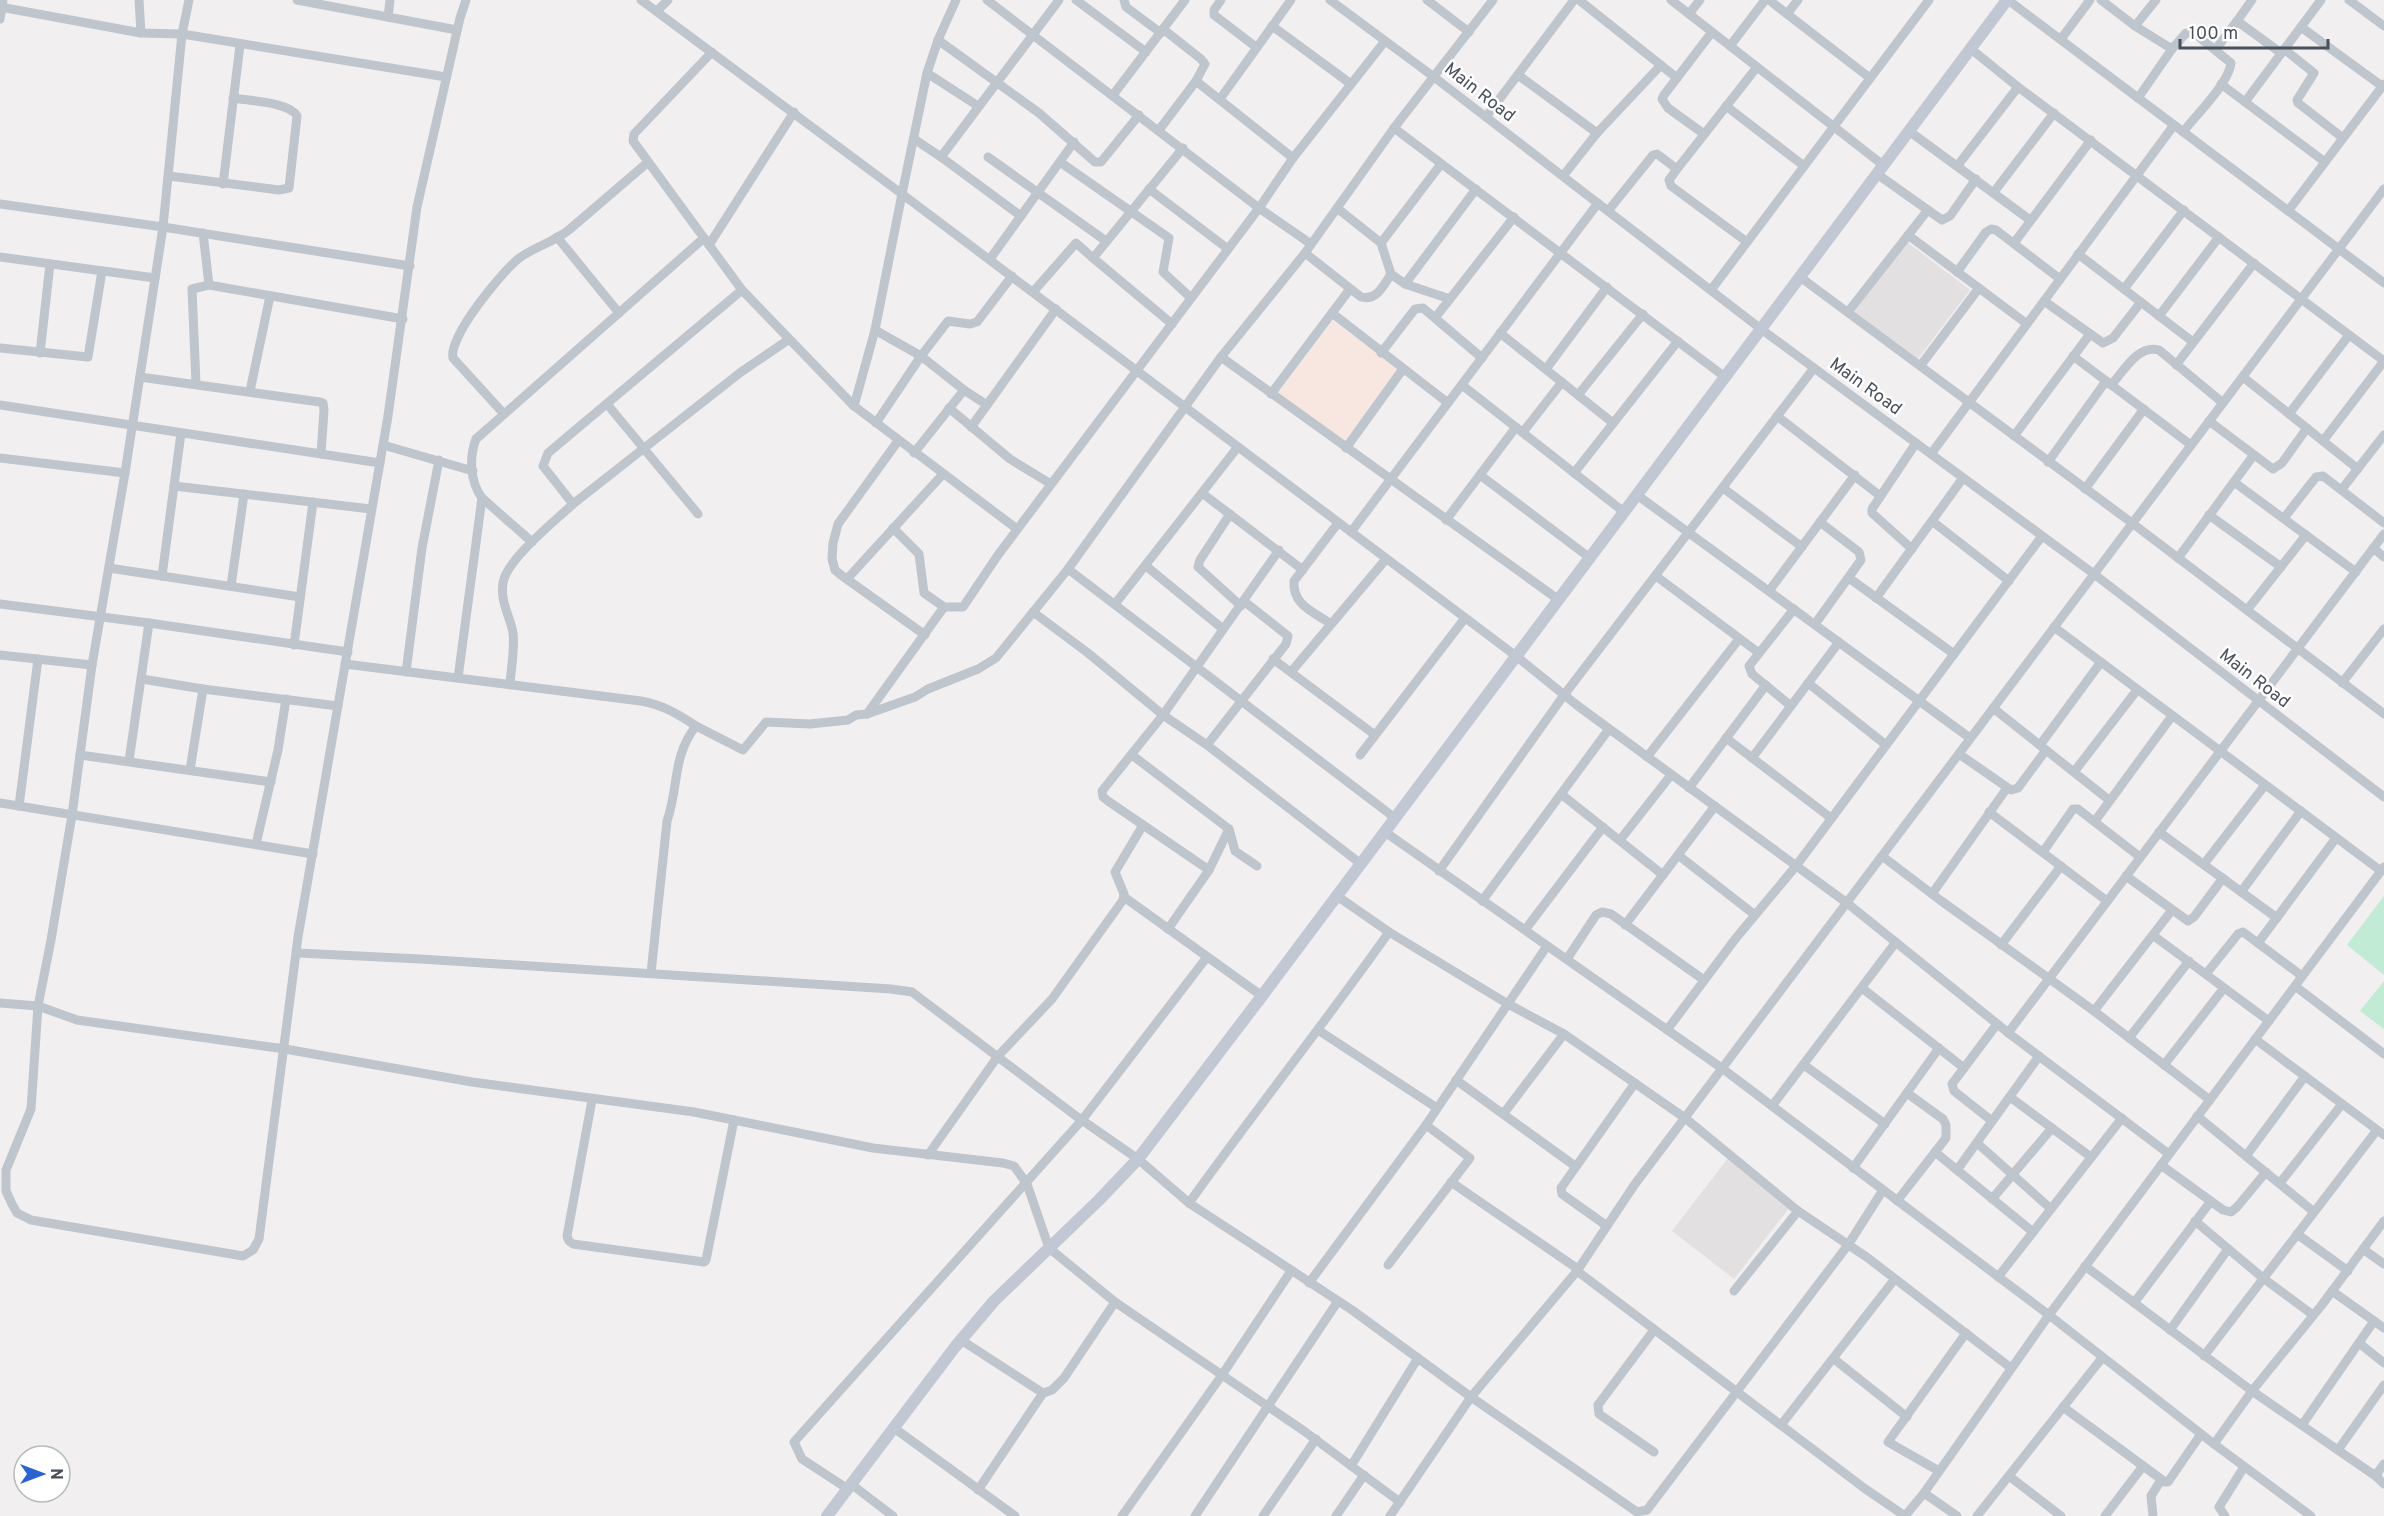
<svg xmlns="http://www.w3.org/2000/svg" width="2384" height="1516" font-family="Overpass,sans-serif">
  <style>
    .education { fill: #e2e0e0 }
    .medical { fill: #f8e6e1 }
    .green { fill: #c1ebd5 }
    .lines { fill: none; stroke-linecap: round; stroke-linejoin: round }
    .street { stroke: #bfc5cc; stroke-width: 9 }
    .secondary { stroke: #c1c8d4; stroke-width: 12 }
    .labels { text-anchor: middle; stroke-width: 5; stroke-linejoin: round; paint-order: stroke }
    .street-label { font-size: 18px; fill: #49505a; stroke: #fff }
  </style>
  <rect width="100%" height="100%" fill="#f1efef"/>
  <g class="education">
    <path d="M 1907,242 L 1970,290 L 1917,360 L 1854,312 Z"/>
    <path d="M 1728,1158 L 1790,1207 L 1734,1279 L 1672,1231 Z"/>
  </g>
  <path class="medical" d="M 1333,321 L 1398,370 L 1343,443 L 1278,394 Z"/>
  <g class="green">
    <path d="M 2384,896 L 2384,975 L 2347,945 Z"/>
    <path d="M 2384,981 L 2384,1029 L 2360,1011 Z"/>
  </g>
  <g class="lines">
    <g class="street">
      <path d="M 139,0 L 141,33"/>
      <path d="M 189,0 L 182,34 L 163,227 L 125,473 L 92,665 L 72,815 L 51,940 L 38,1006 L 31,1109 L 6,1170 L 6,1191 L 12,1204 L 17,1213 L 31,1220 L 243,1256 L 253,1250 L 259,1239 L 298,937 L 388,416 L 417,207 L 460,18 L 466,0"/>
      <path d="M 297,0 L 457,30"/>
      <path d="M 641,0 L 902,194 L 875,330 L 854,406 L 742,290 L 633,141 L 634,134 L 712,52"/>
      <path d="M 956,0 L 938,40 L 927,73 L 902,194 L 1516,656 L 1578,706 L 1847,903 L 2011,1035 L 2169,1154"/>
      <path d="M 987,0 L 1259,208 L 1311,244"/>
      <path d="M 1076,0 L 1146,52"/>
      <path d="M 1124,0 L 1126,7 L 1161,33"/>
      <path d="M 1221,0 L 1214,10 L 1214,15 L 1256,47"/>
      <path d="M 1330,0 L 1434,77 L 1761,329 L 2094,574 L 2384,797"/>
      <path d="M 1427,0 L 1469,32"/>
      <path d="M 1579,0 L 1677,78"/>
      <path d="M 1671,0 L 1883,165"/>
      <path d="M 1769,0 L 1870,78"/>
      <path d="M 2008,0 L 2384,283"/>
      <path d="M 2101,0 L 2135,26 L 2172,49"/>
      <path d="M 2252,0 L 2237,21 L 2281,53"/>
      <path d="M 2349,0 L 2384,26"/>
      <path d="M 0,7 L 141,33 L 182,34 L 446,77"/>
      <path d="M 657,11 L 668,0"/>
      <path d="M 1689,14 L 1700,0"/>
      <path d="M 1787,14 L 1798,0"/>
      <path d="M 388,17 L 390,0"/>
      <path d="M 0,19 L 3,0"/>
      <path d="M 1272,26 L 1351,84"/>
      <path d="M 2135,26 L 2156,0"/>
      <path d="M 2301,27 L 2382,86"/>
      <path d="M 2061,39 L 2090,0"/>
      <path d="M 938,40 L 1039,113 L 1095,162 L 1101,162 L 1139,115"/>
      <path d="M 1730,46 L 1765,0"/>
      <path d="M 1971,49 L 2018,87 L 2384,361"/>
      <path d="M 2216,49 L 2237,21"/>
      <path d="M 2284,49 L 2314,73 L 2297,100 L 2298,103 L 2343,138"/>
      <path d="M 927,73 L 978,106"/>
      <path d="M 1518,75 L 1597,133"/>
      <path d="M 1196,81 L 1293,158"/>
      <path d="M 2221,84 L 2325,162"/>
      <path d="M 1113,95 L 1185,0"/>
      <path d="M 2138,98 L 2172,49 L 2186,33 L 2194,33 L 2231,63 C 2229,83 2196,115 2183,132"/>
      <path d="M 1220,99 L 1291,0"/>
      <path d="M 2245,102 L 2321,0"/>
      <path d="M 1726,106 L 1804,166"/>
      <path d="M 1486,117 L 1574,0"/>
      <path d="M 1394,128 L 1725,377"/>
      <path d="M 1159,130 L 1196,81 L 1205,64 L 1201,59 L 1163,29"/>
      <path d="M 1909,131 L 2030,220"/>
      <path d="M 1704,134 L 1668,108 L 1662,99 L 1664,95 L 1712,32"/>
      <path d="M 914,139 L 941,157 L 1059,0"/>
      <path d="M 941,157 L 1021,216"/>
      <path d="M 988,157 L 1106,241"/>
      <path d="M 1060,162 L 1169,238 L 1163,272 L 1191,298"/>
      <path d="M 1958,165 L 2018,87"/>
      <path d="M 1677,169 L 1669,180 L 1671,186 L 1747,242"/>
      <path d="M 1877,174 L 1942,220 L 1950,216 L 1976,179"/>
      <path d="M 169,176 L 279,190 L 289,188 L 297,116 C 289,102 250,101 233,98"/>
      <path d="M 1563,176 L 1597,133 L 1661,65"/>
      <path d="M 223,184 L 240,45"/>
      <path d="M 1149,189 L 1228,249"/>
      <path d="M 1994,192 L 2054,113"/>
      <path d="M 0,204 L 163,227 L 410,266"/>
      <path d="M 1337,208 L 1381,243 L 1391,274 L 1405,284 L 1450,299"/>
      <path d="M 1608,211 L 1653,155 L 1657,154 L 1677,169 L 1757,67"/>
      <path d="M 2288,211 L 2384,84"/>
      <path d="M 1908,235 L 2027,324"/>
      <path d="M 557,237 L 619,313"/>
      <path d="M 1381,243 L 1441,164"/>
      <path d="M 2014,243 L 2091,140"/>
      <path d="M 709,245 L 794,112"/>
      <path d="M 1305,253 L 1361,297 C 1377,301 1383,286 1391,274"/>
      <path d="M 2078,254 L 2193,342"/>
      <path d="M 0,257 L 155,278"/>
      <path d="M 1093,258 L 1172,324"/>
      <path d="M 990,259 L 1074,142"/>
      <path d="M 1957,272 L 1986,232 L 1991,229 L 1996,230 L 2060,279"/>
      <path d="M 1800,277 L 2132,523 L 2384,714"/>
      <path d="M 1405,284 L 1476,189"/>
      <path d="M 209,285 L 403,319"/>
      <path d="M 2124,289 L 2184,210"/>
      <path d="M 1711,290 L 1929,0"/>
      <path d="M 1033,292 L 1076,243 L 1093,258 L 1183,148"/>
      <path d="M 2044,301 L 2103,343 L 2113,338 L 2141,302"/>
      <path d="M 1848,312 L 1927,211"/>
      <path d="M 1332,313 L 1448,403"/>
      <path d="M 2159,316 L 2219,237"/>
      <path d="M 1435,318 L 1514,217"/>
      <path d="M 875,330 L 921,356 L 964,390 L 987,405 L 1056,309"/>
      <path d="M 1500,333 L 1613,423"/>
      <path d="M 0,348 L 88,357 L 102,271"/>
      <path d="M 40,353 L 50,264"/>
      <path d="M 1381,353 L 1415,309 L 1423,308 L 1482,358"/>
      <path d="M 2073,356 L 2191,445"/>
      <path d="M 1221,357 L 1559,600"/>
      <path d="M 1921,365 L 1979,288"/>
      <path d="M 2176,365 L 2254,263"/>
      <path d="M 1546,369 L 1607,287"/>
      <path d="M 140,377 L 320,402 L 323,403 L 324,410 L 321,454"/>
      <path d="M 2243,377 L 2358,469"/>
      <path d="M 196,384 L 192,289 L 209,285 L 203,233"/>
      <path d="M 1462,385 L 1624,512"/>
      <path d="M 2111,385 C 2124,371 2138,344 2159,350 L 2223,403"/>
      <path d="M 250,391 L 270,296"/>
      <path d="M 1271,394 L 1350,289"/>
      <path d="M 1578,395 L 1643,314"/>
      <path d="M 607,404 L 698,514"/>
      <path d="M 0,405 L 380,463"/>
      <path d="M 854,406 L 1017,529"/>
      <path d="M 949,408 L 1010,459 L 1051,484"/>
      <path d="M 504,414 L 453,358 C 448,337 501,273 518,259 C 533,247 555,242 570,229 C 596,207 621,185 647,163"/>
      <path d="M 2289,414 L 2349,335"/>
      <path d="M 1777,416 L 1879,495"/>
      <path d="M 2209,421 L 2273,469 L 2282,463 L 2307,428"/>
      <path d="M 876,423 L 921,356 L 948,321 L 970,324 L 977,322 L 1012,276"/>
      <path d="M 971,427 L 987,405"/>
      <path d="M 1523,432 L 1562,382"/>
      <path d="M 2014,436 L 2090,334"/>
      <path d="M 898,441 L 838,524 L 833,543 L 832,559 L 835,570 L 841,575 L 925,635"/>
      <path d="M 2323,441 L 2384,361"/>
      <path d="M 383,445 L 473,471"/>
      <path d="M 1346,448 L 1403,369"/>
      <path d="M 914,453 L 964,390"/>
      <path d="M 1931,454 L 2174,125"/>
      <path d="M 0,458 L 125,473"/>
      <path d="M 2048,462 L 2106,381"/>
      <path d="M 1574,473 L 1678,341"/>
      <path d="M 1480,475 L 1590,558"/>
      <path d="M 2234,482 L 2356,572"/>
      <path d="M 174,486 L 371,509"/>
      <path d="M 1723,488 L 1802,547"/>
      <path d="M 2085,489 L 2144,409"/>
      <path d="M 2342,489 L 2384,435"/>
      <path d="M 1202,493 L 1303,570"/>
      <path d="M 1637,495 L 1970,738"/>
      <path d="M 573,504 L 741,372 L 788,340"/>
      <path d="M 1230,514 L 1200,560 L 1198,567 L 1241,606"/>
      <path d="M 2209,515 L 2281,567"/>
      <path d="M 2284,518 L 2316,477 L 2323,476 L 2384,523"/>
      <path d="M 1446,520 L 1516,427"/>
      <path d="M 1932,521 L 2009,581"/>
      <path d="M 893,528 L 919,554 L 924,593 L 944,607"/>
      <path d="M 1351,532 L 1598,203"/>
      <path d="M 532,542 L 482,498 C 470,482 469,457 476,439 L 704,238"/>
      <path d="M 2373,548 L 2384,557"/>
      <path d="M 1912,549 L 1872,513 L 1872,509 L 1916,443"/>
      <path d="M 2178,558 L 2253,456"/>
      <path d="M 1146,566 L 1223,629"/>
      <path d="M 109,568 L 300,597"/>
      <path d="M 1068,569 L 1395,818"/>
      <path d="M 162,576 L 181,433"/>
      <path d="M 1656,576 L 1759,653"/>
      <path d="M 1849,578 L 1954,654"/>
      <path d="M 847,579 L 943,474"/>
      <path d="M 231,586 L 244,494"/>
      <path d="M 1769,591 L 1855,475"/>
      <path d="M 1876,598 L 1963,478"/>
      <path d="M 0,604 L 149,623 L 348,652"/>
      <path d="M 1115,604 L 1237,448"/>
      <path d="M 2247,610 L 2306,535"/>
      <path d="M 1033,612 L 1088,653 L 1163,715 L 1207,745 L 1361,864"/>
      <path d="M 1331,624 C 1314,612 1292,605 1294,581 L 1338,523"/>
      <path d="M 1815,624 L 1861,560 L 1859,552 L 1820,522"/>
      <path d="M 2054,627 L 2381,871"/>
      <path d="M 294,645 L 313,502"/>
      <path d="M 0,655 L 92,665"/>
      <path d="M 1273,659 L 1375,735"/>
      <path d="M 345,664 L 641,701 C 663,705 678,714 696,726 C 672,756 679,787 667,821 L 651,973"/>
      <path d="M 406,672 L 422,548 L 439,460"/>
      <path d="M 1291,672 L 1386,559"/>
      <path d="M 458,678 L 482,498"/>
      <path d="M 142,679 L 203,689 L 338,706"/>
      <path d="M 1808,683 L 1886,745"/>
      <path d="M 2342,683 L 2384,629"/>
      <path d="M 510,685 C 511,668 515,649 513,633 C 510,616 500,602 503,583 C 506,560 555,521 573,504 L 543,466 L 548,453 L 742,290"/>
      <path d="M 1791,706 L 1752,674 L 1749,666 L 1794,609"/>
      <path d="M 1993,708 L 2109,800"/>
      <path d="M 867,714 L 944,607 L 963,607 L 998,555 L 1259,208 L 1293,158 L 1385,41"/>
      <path d="M 696,726 L 743,750 L 766,722 L 810,724 L 848,720 L 856,715 L 867,714 L 915,697 L 928,689 L 978,669 L 996,658 L 1068,569 L 1221,357 L 1305,253 L 1394,128 L 1493,0"/>
      <path d="M 1726,738 L 1831,818"/>
      <path d="M 1207,745 L 1286,644 L 1288,636 L 1245,602"/>
      <path d="M 2040,745 L 2101,662"/>
      <path d="M 1959,754 L 2011,790 L 2018,788 L 2046,750"/>
      <path d="M 80,755 L 271,782"/>
      <path d="M 1132,755 L 1229,829 L 1235,851 L 1257,866"/>
      <path d="M 1360,755 L 1465,618"/>
      <path d="M 1647,757 L 1739,639"/>
      <path d="M 1752,758 L 1839,642"/>
      <path d="M 129,761 L 149,623"/>
      <path d="M 190,770 L 203,689"/>
      <path d="M 2074,772 L 2137,690"/>
      <path d="M 1689,788 L 1766,685"/>
      <path d="M 1561,794 L 1663,875"/>
      <path d="M 0,803 L 313,854"/>
      <path d="M 19,806 L 38,659"/>
      <path d="M 1989,812 L 2107,901"/>
      <path d="M 2095,821 L 2172,716"/>
      <path d="M 1385,832 L 1723,1069 L 2049,1315 L 2214,1444 L 2252,1391 L 2321,1306 L 2384,1221"/>
      <path d="M 2159,832 L 2277,918"/>
      <path d="M 1620,840 L 1671,775"/>
      <path d="M 256,844 L 278,750 L 286,699"/>
      <path d="M 2043,852 L 2073,809 L 2078,809 L 2140,857"/>
      <path d="M 1678,855 L 1755,915"/>
      <path d="M 1882,856 L 1940,900 L 2094,1011 L 2210,1100"/>
      <path d="M 2204,864 L 2265,785"/>
      <path d="M 1209,870 L 1108,801 L 1103,797 L 1102,791 L 1163,715 L 1279,550"/>
      <path d="M 1439,871 L 1564,695 L 1814,368"/>
      <path d="M 2126,876 L 2188,921 L 2194,917 L 2223,878"/>
      <path d="M 2241,892 L 2301,811"/>
      <path d="M 1932,894 L 2007,788"/>
      <path d="M 1337,896 L 1389,932 L 1508,1004 L 1564,1034 L 1685,1118 L 1798,1211 L 1868,1258 L 2011,1368"/>
      <path d="M 1124,897 L 1262,996"/>
      <path d="M 1482,901 L 1609,729"/>
      <path d="M 1625,925 L 1715,806"/>
      <path d="M 1168,929 L 1209,870 L 1229,829"/>
      <path d="M 1525,930 L 1603,827"/>
      <path d="M 2154,936 L 2269,1021"/>
      <path d="M 2258,943 L 2336,838"/>
      <path d="M 2001,945 L 2061,866"/>
      <path d="M 298,953 L 420,959 L 891,989 L 912,992 L 1076,1116 L 1138,1159 L 1189,1203 L 1352,1310 L 1471,1397 L 1637,1512 L 1647,1510 L 1848,1245 L 1883,1190"/>
      <path d="M 1567,959 L 1596,915 L 1602,912 L 1611,914 L 1704,980"/>
      <path d="M 2206,974 L 2238,934 L 2243,932 L 2302,976"/>
      <path d="M 2295,986 L 2384,1054"/>
      <path d="M 1862,988 L 1964,1068"/>
      <path d="M 0,1003 L 38,1006 L 77,1020 L 285,1049 L 472,1082 L 694,1112 L 873,1148 L 1003,1163 L 1014,1166 L 1027,1184 L 1049,1248 L 1115,1302 L 1304,1431 L 1400,1502"/>
      <path d="M 2094,1011 L 2172,910"/>
      <path d="M 1318,1030 L 1437,1108"/>
      <path d="M 1667,1030 L 1736,938 L 1796,866 L 2042,536"/>
      <path d="M 2008,1033 L 2384,534"/>
      <path d="M 2129,1038 L 2189,961"/>
      <path d="M 2255,1039 L 2384,1135"/>
      <path d="M 1804,1065 L 1885,1124"/>
      <path d="M 2164,1065 L 2224,988"/>
      <path d="M 1456,1080 L 1575,1166"/>
      <path d="M 2010,1097 L 2091,1157"/>
      <path d="M 592,1100 L 567,1236 L 569,1241 L 573,1244 L 704,1262 L 706,1260 L 734,1120"/>
      <path d="M 1772,1106 L 1896,942"/>
      <path d="M 1504,1113 L 1564,1034"/>
      <path d="M 2197,1116 L 2314,1212"/>
      <path d="M 1992,1121 L 1954,1091 L 1952,1084 L 1997,1024"/>
      <path d="M 1977,1143 L 2051,1209"/>
      <path d="M 1935,1152 L 2033,1232"/>
      <path d="M 928,1155 L 998,1056 L 1052,999 L 1123,900 L 1124,894 L 1115,872 L 1143,825"/>
      <path d="M 2246,1156 L 2305,1076"/>
      <path d="M 2161,1165 L 2223,1210 L 2231,1212 L 2237,1207 L 2266,1172"/>
      <path d="M 1853,1168 L 1939,1048"/>
      <path d="M 1957,1170 L 2039,1056"/>
      <path d="M 1451,1182 L 1578,1269"/>
      <path d="M 2280,1183 L 2342,1104"/>
      <path d="M 1992,1199 L 2052,1128"/>
      <path d="M 1897,1201 L 1946,1138 L 1946,1125 L 1943,1119 L 1907,1093"/>
      <path d="M 1189,1203 C 1254,1112 1324,1024 1389,932"/>
      <path d="M 2195,1221 L 2263,1278 L 2313,1315"/>
      <path d="M 1607,1226 L 1562,1194 L 1561,1188 L 1635,1083"/>
      <path d="M 2297,1234 L 2348,1271"/>
      <path d="M 2363,1249 L 2384,1264"/>
      <path d="M 1388,1265 L 1470,1158 L 1426,1125"/>
      <path d="M 2085,1266 L 2252,1391 L 2377,1477"/>
      <path d="M 1577,1271 L 1864,1488 L 1905,1516"/>
      <path d="M 1998,1277 L 2122,1118"/>
      <path d="M 1309,1283 L 1426,1125 L 1547,946"/>
      <path d="M 1734,1291 L 1798,1211"/>
      <path d="M 2332,1291 L 2384,1328"/>
      <path d="M 2134,1303 L 2211,1201"/>
      <path d="M 2170,1330 L 2228,1249"/>
      <path d="M 961,1340 L 1043,1393 L 1052,1390 L 1064,1378 L 1115,1302"/>
      <path d="M 2359,1343 L 2384,1363"/>
      <path d="M 2204,1356 L 2377,1130"/>
      <path d="M 1834,1359 L 1907,1417"/>
      <path d="M 2063,1407 L 2165,1482 L 2168,1482 L 2201,1434"/>
      <path d="M 1781,1425 L 1894,1280"/>
      <path d="M 2302,1425 L 2374,1321"/>
      <path d="M 894,1428 L 1015,1516"/>
      <path d="M 2214,1444 L 2311,1516"/>
      <path d="M 2338,1450 L 2384,1385"/>
      <path d="M 1654,1452 L 1599,1414 L 1598,1405 L 1654,1330"/>
      <path d="M 2384,1464 L 2378,1472 L 2377,1477 L 2384,1484"/>
      <path d="M 1351,1466 L 1418,1358"/>
      <path d="M 1939,1471 L 1888,1442 L 1966,1333"/>
      <path d="M 2009,1476 L 2061,1516"/>
      <path d="M 851,1484 L 893,1516"/>
      <path d="M 848,1489 L 802,1459 L 794,1442 L 1082,1120 L 1207,957"/>
      <path d="M 978,1490 L 1043,1393"/>
      <path d="M 1924,1493 L 2049,1315 L 2384,867"/>
      <path d="M 1122,1516 L 1222,1375 L 1291,1271"/>
      <path d="M 1195,1516 L 1338,1301"/>
      <path d="M 1263,1516 L 1316,1439"/>
      <path d="M 1336,1516 L 1364,1475"/>
      <path d="M 1390,1516 L 1471,1397 L 1577,1271 L 1635,1184 L 2384,189"/>
      <path d="M 1905,1516 L 1924,1493 L 1957,1516"/>
      <path d="M 1977,1516 L 2102,1358"/>
      <path d="M 2105,1516 L 2143,1466"/>
      <path d="M 2153,1516 L 2151,1496 L 2161,1480"/>
      <path d="M 2225,1516 L 2219,1507 L 2244,1467"/>
    </g>
    <path class="secondary" d="M 827,1516 L 955,1347 L 994,1301 L 1099,1200 L 1138,1159 L 1262,996 L 2007,0"/>
  </g>
  <g class="labels">
    <g class="street-label">
      <text transform="translate(1480 92) rotate(38)" y="6">Main Road</text>
      <text transform="translate(1866 386) rotate(36)" y="6">Main Road</text>
      <text transform="translate(2255 678) rotate(38)" y="6">Main Road</text>
    </g>
  </g>
  <g transform="translate(42 1474) rotate(90)"><circle r="28" fill="#ffffff" stroke="#b6b9bd" stroke-width="1.5"/>
  <path d="M0-4.5L10 22L0 15L-10 22Z" fill="#2a62d0"/>
  <text y="-9" font-size="16" font-weight="bold" text-anchor="middle" fill="#49505a">N</text>
  </g>
  <path d="M2180 39v9h148v-9" fill="none" stroke="#49505a" stroke-width="3"/>
  <text x="2189" y="39" font-size="18" fill="#49505a" stroke="#ffffff" stroke-width="4.5" paint-order="stroke">100 m</text>
</svg>
